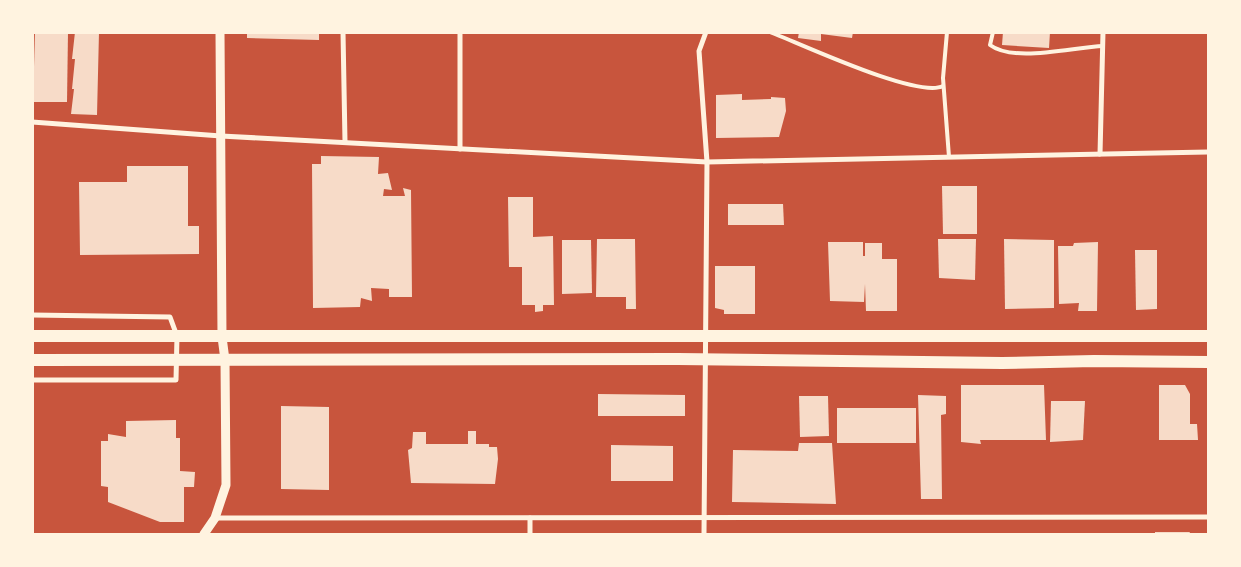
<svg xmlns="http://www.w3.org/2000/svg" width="1241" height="567" font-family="'Archivo Narrow',sans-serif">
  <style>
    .building { fill: #f7dbc8 }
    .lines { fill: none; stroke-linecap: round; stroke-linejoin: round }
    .service { stroke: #fff3e0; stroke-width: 4 }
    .minor { stroke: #fff3e0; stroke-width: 5 }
    .tertiary { stroke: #fff3e0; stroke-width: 9 }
    .primary { stroke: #fff3e0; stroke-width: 12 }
  </style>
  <rect width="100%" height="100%" fill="#c8553d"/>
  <g class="building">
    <path d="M 35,32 L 68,32 L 67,102 L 33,102 Z"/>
    <path d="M 75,32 L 99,32 L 97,115 L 71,114 L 74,89 L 72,89 L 75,59 L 72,59 Z"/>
    <path d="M 247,32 L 319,32 L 319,40 L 247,38 Z"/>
    <path d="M 799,32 L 853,32 L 852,38 L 821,34 L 821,41 L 798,38 Z"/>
    <path d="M 1003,32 L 1050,32 L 1049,48 L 1002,45 Z"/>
    <path d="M 742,94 L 742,100 L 771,99 L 771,97 L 785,98 L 786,111 L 779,137 L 716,138 L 716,95 Z"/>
    <path d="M 321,156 L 379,157 L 378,174 L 388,173 L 392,190 L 384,189 L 383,196 L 405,196 L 403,188 L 411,190 L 412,297 L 389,297 L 389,289 L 371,288 L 372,301 L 361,298 L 360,307 L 313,308 L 312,164 L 321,164 Z"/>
    <path d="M 127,166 L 188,166 L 188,226 L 199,226 L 199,254 L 80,255 L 79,182 L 127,182 Z"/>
    <path d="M 942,186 L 977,186 L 977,234 L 943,234 Z"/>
    <path d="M 508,197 L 533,197 L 533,237 L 553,236 L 554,305 L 543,305 L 543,311 L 535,312 L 535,305 L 522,305 L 522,267 L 509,267 Z"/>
    <path d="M 728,204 L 783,204 L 784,225 L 728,225 Z"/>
    <path d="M 597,239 L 635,239 L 636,309 L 626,309 L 626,297 L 596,297 Z"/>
    <path d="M 938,239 L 976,239 L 975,280 L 939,278 Z"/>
    <path d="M 1004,239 L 1054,240 L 1054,308 L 1005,309 Z"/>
    <path d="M 562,240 L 591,240 L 592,293 L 562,294 Z"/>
    <path d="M 828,242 L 863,242 L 863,256 L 865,256 L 865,243 L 882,243 L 882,259 L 897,259 L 897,311 L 866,311 L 865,284 L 864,302 L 830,301 Z"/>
    <path d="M 1098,242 L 1097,311 L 1078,311 L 1079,303 L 1059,304 L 1058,246 L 1073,246 L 1074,243 Z"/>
    <path d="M 1135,250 L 1157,250 L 1157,309 L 1136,310 Z"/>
    <path d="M 715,266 L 755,266 L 755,314 L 724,314 L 724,310 L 715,308 Z"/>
    <path d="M 961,385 L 1044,385 L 1046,440 L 980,440 L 981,444 L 961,442 Z"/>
    <path d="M 1159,385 L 1185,385 L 1190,394 L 1190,424 L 1197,424 L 1198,440 L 1159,440 Z"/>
    <path d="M 598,394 L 685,395 L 685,416 L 598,416 Z"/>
    <path d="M 918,395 L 946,396 L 946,414 L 941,415 L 942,499 L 921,499 Z"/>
    <path d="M 799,396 L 828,396 L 829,436 L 800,437 Z"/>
    <path d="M 1051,401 L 1085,401 L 1083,440 L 1050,442 Z"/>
    <path d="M 281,406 L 329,407 L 329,490 L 281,489 Z"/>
    <rect x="837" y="408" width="79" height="35"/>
    <path d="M 176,420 L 176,438 L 180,438 L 180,471 L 195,472 L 194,487 L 184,487 L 184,522 L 160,522 L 108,502 L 108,487 L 101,486 L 101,441 L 108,441 L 108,434 L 126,437 L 126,421 Z"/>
    <path d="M 468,431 L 476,431 L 476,444 L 489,444 L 489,447 L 497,447 L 498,459 L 495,484 L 411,483 L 408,450 L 412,448 L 413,432 L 426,432 L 426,444 L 468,444 Z"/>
    <path d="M 799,443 L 832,443 L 836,504 L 732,502 L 733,450 L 798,451 Z"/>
    <path d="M 611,445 L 673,446 L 673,481 L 611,481 Z"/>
    <path d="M 1155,532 L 1190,532 L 1189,534 L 1155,534 Z"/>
  </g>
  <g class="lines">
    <g class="service">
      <path d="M 770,32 C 801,44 918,99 943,86"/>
      <path d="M 947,32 L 943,78 L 949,157"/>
      <path d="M 993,32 L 990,45 C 1014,63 1073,47 1103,46"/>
    </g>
    <g class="minor">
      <path d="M 343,32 L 345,142"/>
      <path d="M 32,122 L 221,136 L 707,162 L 1208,152"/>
      <path d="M 460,149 L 460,32"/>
      <path d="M 1100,154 L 1103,32"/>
      <path d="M 32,315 L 170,317 L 177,336 L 176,380 L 32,380"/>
      <path d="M 215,518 L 1208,517"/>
      <path d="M 530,534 L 530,518"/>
      <path d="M 704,534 L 707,162 L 699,51 L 706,32"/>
    </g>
    <path class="tertiary" d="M 204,534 L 215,518 L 226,485 L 225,360 L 222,337 L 220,32"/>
    <g class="primary">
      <path d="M 32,336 L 1208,336"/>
      <path d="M 32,360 L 678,359 L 1002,363 L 1094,361 L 1208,362"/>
    </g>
  </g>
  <rect width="1241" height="567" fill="none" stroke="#fff3e0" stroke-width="68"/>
</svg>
